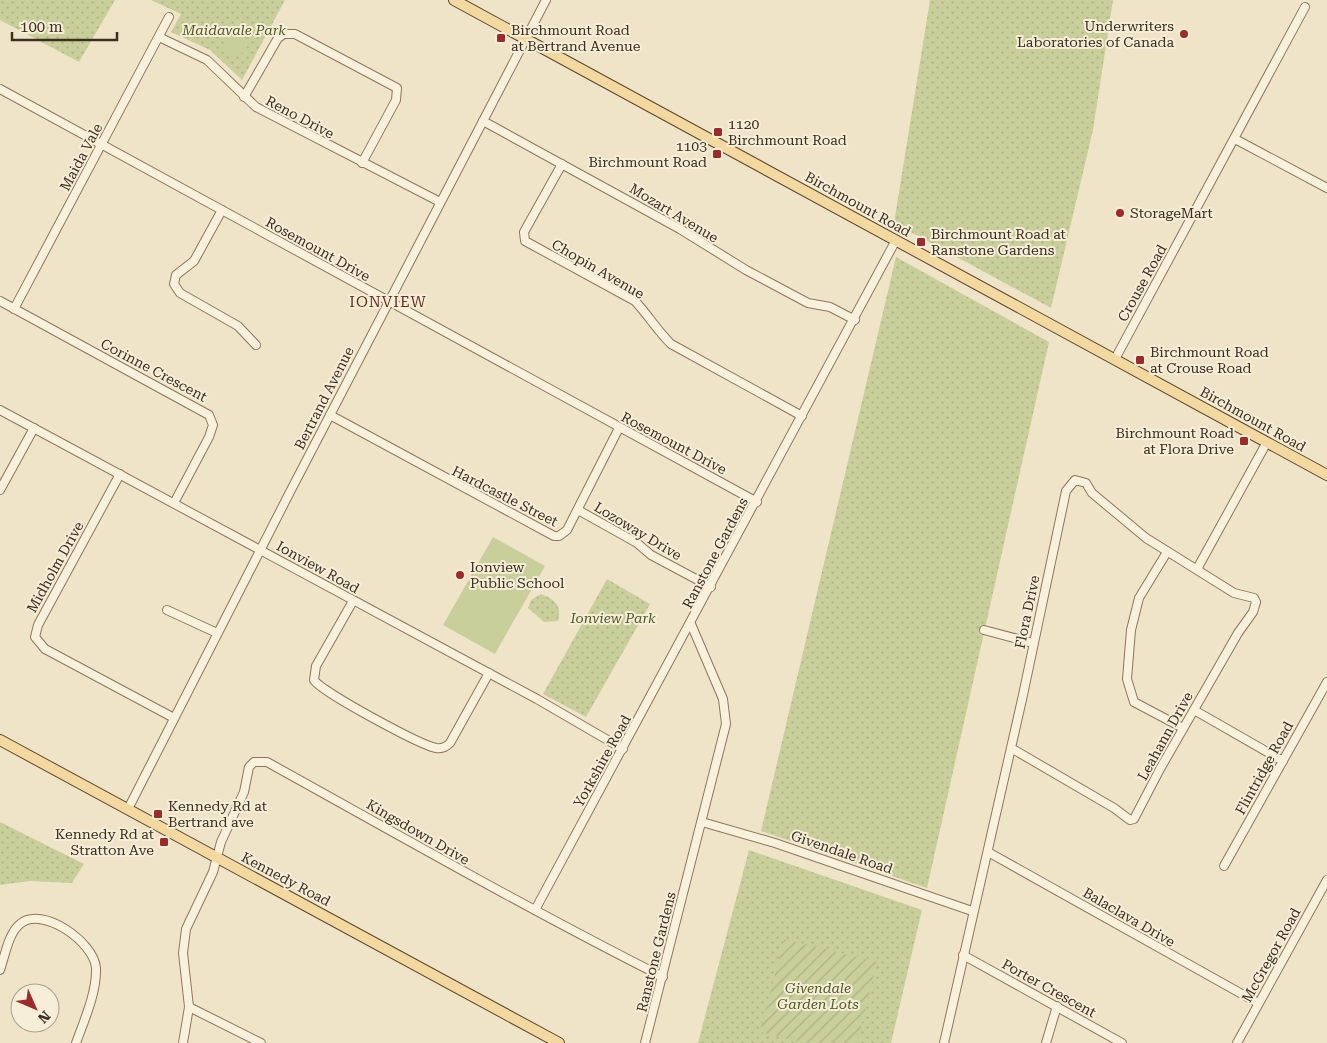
<svg xmlns="http://www.w3.org/2000/svg" width="1327" height="1043" font-family="'Roboto Serif',serif">
  <style>
    .grass { fill: url(#grass-dots) }
    .garden { fill: url(#garden-furrows) }
    .pitch { fill: #c9cf9b }
    .lines { fill: none; stroke-linecap: round; stroke-linejoin: round }
    .minor-casing { stroke: #8d765c; stroke-width: 10 }
    .major-casing { stroke: #5b4430; stroke-width: 12 }
    .minor { stroke: #faf1dc; stroke-width: 8 }
    .major { stroke: #f3d9a0; stroke-width: 10 }
    .poi-dot { fill: #9e2a2b; stroke: #f7eed8; stroke-width: 2 }
    .labels { text-anchor: middle; stroke-width: 4; stroke-linejoin: round; paint-order: stroke }
    .poi-label { font-size: 14px; fill: #3d2e20; stroke: #f7eed8; text-anchor: start }
    .park-label { font-size: 14px; font-style: italic; fill: #4d5a26; stroke: #f7eed8 }
    .street-label { font-size: 14px; fill: #3d2e20; stroke: #f7eed8 }
    .neighbourhood-label { font-size: 15px; letter-spacing: 1px; fill: #6b2e1e; stroke: #f7eed8 }
  </style>
  <defs>
    <pattern id="grass-dots" width="8" height="8" patternUnits="userSpaceOnUse" patternTransform="scale(1.25)"><rect width="8" height="8" fill="#c9cf9b"/><path d="M2 2h.1M6 6h.1" fill="none" stroke="#aeb285" stroke-width="1.8" stroke-linecap="round"/></pattern>
    <pattern id="garden-furrows" width="10" height="10" patternUnits="userSpaceOnUse" patternTransform="scale(1.25)"><rect width="10" height="10" fill="#c9cf9b"/><path d="M-1 1l2-2M0 10L10 0M9 11l2-2" fill="none" stroke="#aeb285"/></pattern>
  </defs>
  <rect width="100%" height="100%" fill="#f0e4c8"/>
  <g class="grass">
    <path d="M 0,0 L 115,0 L 79,62 L 0,20 Z"/>
    <path d="M 151,0 L 285,0 L 242,80 L 210,50 L 171,32 L 181,14 Z"/>
    <path d="M 930,0 L 1113,0 L 1093,130 L 1051,308 L 894,223 Z"/>
    <path d="M 896,257 L 1049,342 L 927,888 L 761,831 Z"/>
    <path d="M 607,579 L 650,604 L 586,717 L 543,694 Z"/>
    <path d="M 541,594 C 555,599 562,606 558,621 L 544,622 L 528,608 L 531,600 Z"/>
    <path d="M 0,822 L 84,864 L 72,883 L 30,881 L 0,885 Z"/>
    <path d="M 749,850 L 922,910 L 891,1043 L 698,1043 Z"/>
  </g>
  <path class="garden" d="M 784,939 L 800,943 L 802,946 L 806,944 L 877,962 L 857,1043 L 803,1043 L 760,1032 Z"/>
  <g class="pitch">
    <path d="M 231,24 L 245,32 L 243,45 L 248,48 L 245,54 L 240,52 L 236,56 L 227,52 L 221,33 L 227,25 Z"/>
    <path d="M 493,537 L 545,566 L 495,654 L 443,625 Z"/>
  </g>
  <g class="lines">
    <defs>
      <g id="minor">
        <path d="M 159,37 L 207,60 L 256,107 L 440,202"/>
        <path d="M 0,89 L 757,502"/>
        <path d="M 244,97 L 278,38 L 284,34 L 295,34 L 397,88 L 396,100 L 362,163"/>
        <path d="M 483,121 L 680,229 L 746,270 L 808,303 L 830,307 L 855,320"/>
        <path d="M 1235,139 L 1327,188"/>
        <path d="M 562,164 L 524,232 L 525,241 L 635,301 C 648,315 657,330 671,344 L 802,416"/>
        <path d="M 222,210 L 194,261 L 176,275 L 174,284 L 180,293 L 238,326 L 256,345"/>
        <path d="M 0,301 L 209,415 L 213,425 L 209,437 L 174,503"/>
        <path d="M 14,309 L 169,17"/>
        <path d="M 1115,359 L 1305,7"/>
        <path d="M 0,410 L 537,699 L 623,749"/>
        <path d="M 330,415 L 554,536 L 559,536 L 567,530 L 619,428"/>
        <path d="M 120,474 L 38,625 L 35,637 L 45,649 L 174,718"/>
        <path d="M 0,490 L 34,428"/>
        <path d="M 578,510 L 637,543 L 651,555 L 711,587"/>
        <path d="M 1167,552 L 1139,598 L 1131,630 L 1127,679 L 1134,702 L 1183,728"/>
        <path d="M 1197,569 L 1267,442"/>
        <path d="M 353,601 L 316,666 L 314,680 C 320,691 420,745 436,748 C 441,749 446,747 450,743 L 489,673"/>
        <path d="M 167,610 L 217,633"/>
        <path d="M 984,630 L 1033,643"/>
        <path d="M 1194,710 L 1283,761"/>
        <path d="M 128,809 L 291,490 L 546,0"/>
        <path d="M 702,822 L 775,843 L 972,911"/>
        <path d="M 988,852 L 1258,1003"/>
        <path d="M 1224,866 L 1327,682"/>
        <path d="M 535,910 L 896,240"/>
        <path d="M 963,955 L 1122,1043"/>
        <path d="M 0,970 C 5,956 8,934 20,924 C 42,905 94,942 96,968 C 97,992 84,1021 76,1043"/>
        <path d="M 189,1007 L 261,1043"/>
        <path d="M 183,1043 L 189,1007 L 183,953 L 186,929 L 213,872 L 221,842 L 244,792 L 249,767 L 254,762 L 267,762 C 399,835 528,909 663,977"/>
        <path d="M 645,1043 L 726,724 L 723,699 L 691,624"/>
        <path d="M 944,1043 L 1023,695 L 1066,491 L 1075,480 L 1086,483 L 1092,493 L 1146,538 L 1234,593 L 1254,598 L 1256,602 L 1253,612 L 1238,633 L 1160,769 L 1134,819 L 1130,820 L 1114,808 L 1011,748"/>
        <path d="M 1046,1043 L 1057,1006"/>
        <path d="M 1237,1043 L 1327,880"/>
      </g>
      <g id="major">
        <path d="M 454,0 L 1327,475"/>
        <path d="M 0,740 L 559,1043"/>
      </g>
    </defs>
    <use href="#minor" class="minor-casing"/>
    <use href="#major" class="major-casing"/>
    <use href="#minor" class="minor"/>
    <use href="#major" class="major"/>
  </g>
  <g class="poi-dot">
    <circle cx="1184" cy="34" r="5"/>
    <rect x="496" y="33" width="10" height="10" rx="2.5"/>
    <rect x="713" y="127" width="10" height="10" rx="2.5"/>
    <rect x="712" y="149" width="10" height="10" rx="2.5"/>
    <circle cx="1120" cy="213" r="5"/>
    <rect x="916" y="237" width="10" height="10" rx="2.5"/>
    <rect x="1135" y="355" width="10" height="10" rx="2.5"/>
    <rect x="1239" y="436" width="10" height="10" rx="2.5"/>
    <circle cx="460" cy="575" r="5"/>
    <rect x="153" y="809" width="10" height="10" rx="2.5"/>
    <rect x="159" y="837" width="10" height="10" rx="2.5"/>
  </g>
  <g class="labels">
    <g class="poi-label">
      <text x="1174" y="31" text-anchor="end">Underwriters<tspan x="1174" dy="16">Laboratories of Canada</tspan></text>
      <text x="511" y="35">Birchmount Road<tspan x="511" dy="16">at Bertrand Avenue</tspan></text>
      <text x="728" y="129">1120<tspan x="728" dy="16">Birchmount Road</tspan></text>
      <text x="707" y="151" text-anchor="end">1103<tspan x="707" dy="16">Birchmount Road</tspan></text>
      <text x="1130" y="218">StorageMart</text>
      <text x="931" y="239">Birchmount Road at<tspan x="931" dy="16">Ranstone Gardens</tspan></text>
      <text x="1150" y="357">Birchmount Road<tspan x="1150" dy="16">at Crouse Road</tspan></text>
      <text x="1234" y="438" text-anchor="end">Birchmount Road<tspan x="1234" dy="16">at Flora Drive</tspan></text>
      <text x="470" y="572">Ionview<tspan x="470" dy="16">Public School</tspan></text>
      <text x="168" y="811">Kennedy Rd at<tspan x="168" dy="16">Bertrand ave</tspan></text>
      <text x="154" y="839" text-anchor="end">Kennedy Rd at<tspan x="154" dy="16">Stratton Ave</tspan></text>
    </g>
    <g class="park-label">
      <text x="234" y="35">Maidavale Park</text>
      <text x="613" y="623">Ionview Park</text>
      <text x="818" y="993">Givendale<tspan x="818" dy="16">Garden Lots</tspan></text>
    </g>
    <g class="street-label">
      <text transform="translate(300 117) rotate(28)" y="5">Reno Drive</text>
      <text transform="translate(81 157) rotate(-62)" y="5">Maida Vale</text>
      <text transform="translate(858 204) rotate(29)" y="5">Birchmount Road</text>
      <text transform="translate(674 213) rotate(31)" y="5">Mozart Avenue</text>
      <text transform="translate(318 249) rotate(29)" y="5">Rosemount Drive</text>
      <text transform="translate(598 269) rotate(30)" y="5">Chopin Avenue</text>
      <text transform="translate(1142 283) rotate(-61)" y="5">Crouse Road</text>
      <text transform="translate(154 370) rotate(28)" y="5">Corinne Crescent</text>
      <text transform="translate(324 398) rotate(-63)" y="5">Bertrand Avenue</text>
      <text transform="translate(1253 419) rotate(29)" y="5">Birchmount Road</text>
      <text transform="translate(674 443) rotate(28)" y="5">Rosemount Drive</text>
      <text transform="translate(505 496) rotate(27)" y="5">Hardcastle Street</text>
      <text transform="translate(638 531) rotate(31)" y="5">Lozoway Drive</text>
      <text transform="translate(715 553) rotate(-62)" y="5">Ranstone Gardens</text>
      <text transform="translate(55 567) rotate(-61)" y="5">Midholm Drive</text>
      <text transform="translate(318 567) rotate(29)" y="5">Ionview Road</text>
      <text transform="translate(1027 612) rotate(-78)" y="5">Flora Drive</text>
      <text transform="translate(1165 736) rotate(-61)" y="5">Leahann Drive</text>
      <text transform="translate(602 761) rotate(-61)" y="5">Yorkshire Road</text>
      <text transform="translate(1264 768) rotate(-61)" y="5">Flintridge Road</text>
      <text transform="translate(418 832) rotate(30)" y="5">Kingsdown Drive</text>
      <text transform="translate(842 852) rotate(19)" y="5">Givendale Road</text>
      <text transform="translate(286 879) rotate(28)" y="5">Kennedy Road</text>
      <text transform="translate(1129 917) rotate(30)" y="5">Balaclava Drive</text>
      <text transform="translate(656 952) rotate(-76)" y="5">Ranstone Gardens</text>
      <text transform="translate(1271 955) rotate(-61)" y="5">McGregor Road</text>
      <text transform="translate(1049 988) rotate(29)" y="5">Porter Crescent</text>
    </g>
    <g class="neighbourhood-label">
      <text x="388" y="307">IONVIEW</text>
    </g>
  </g>
  <g transform="translate(35 1008) rotate(135)"><circle r="24" fill="#f7eed8" stroke="#ada18e"/>
  <path d="M0-4L9 19L0 12L-9 19Z" fill="#9e2a2b"/>
  <text y="-8" font-size="14" font-weight="bold" text-anchor="middle" fill="#3d2e20">N</text>
  </g>
  <path d="M12 32v8h105v-8" fill="none" stroke="#3d2e20" stroke-width="2.5"/>
  <text x="20" y="32" font-size="15" fill="#3d2e20" stroke="#f7eed8" stroke-width="4" paint-order="stroke">100 m</text>
</svg>
